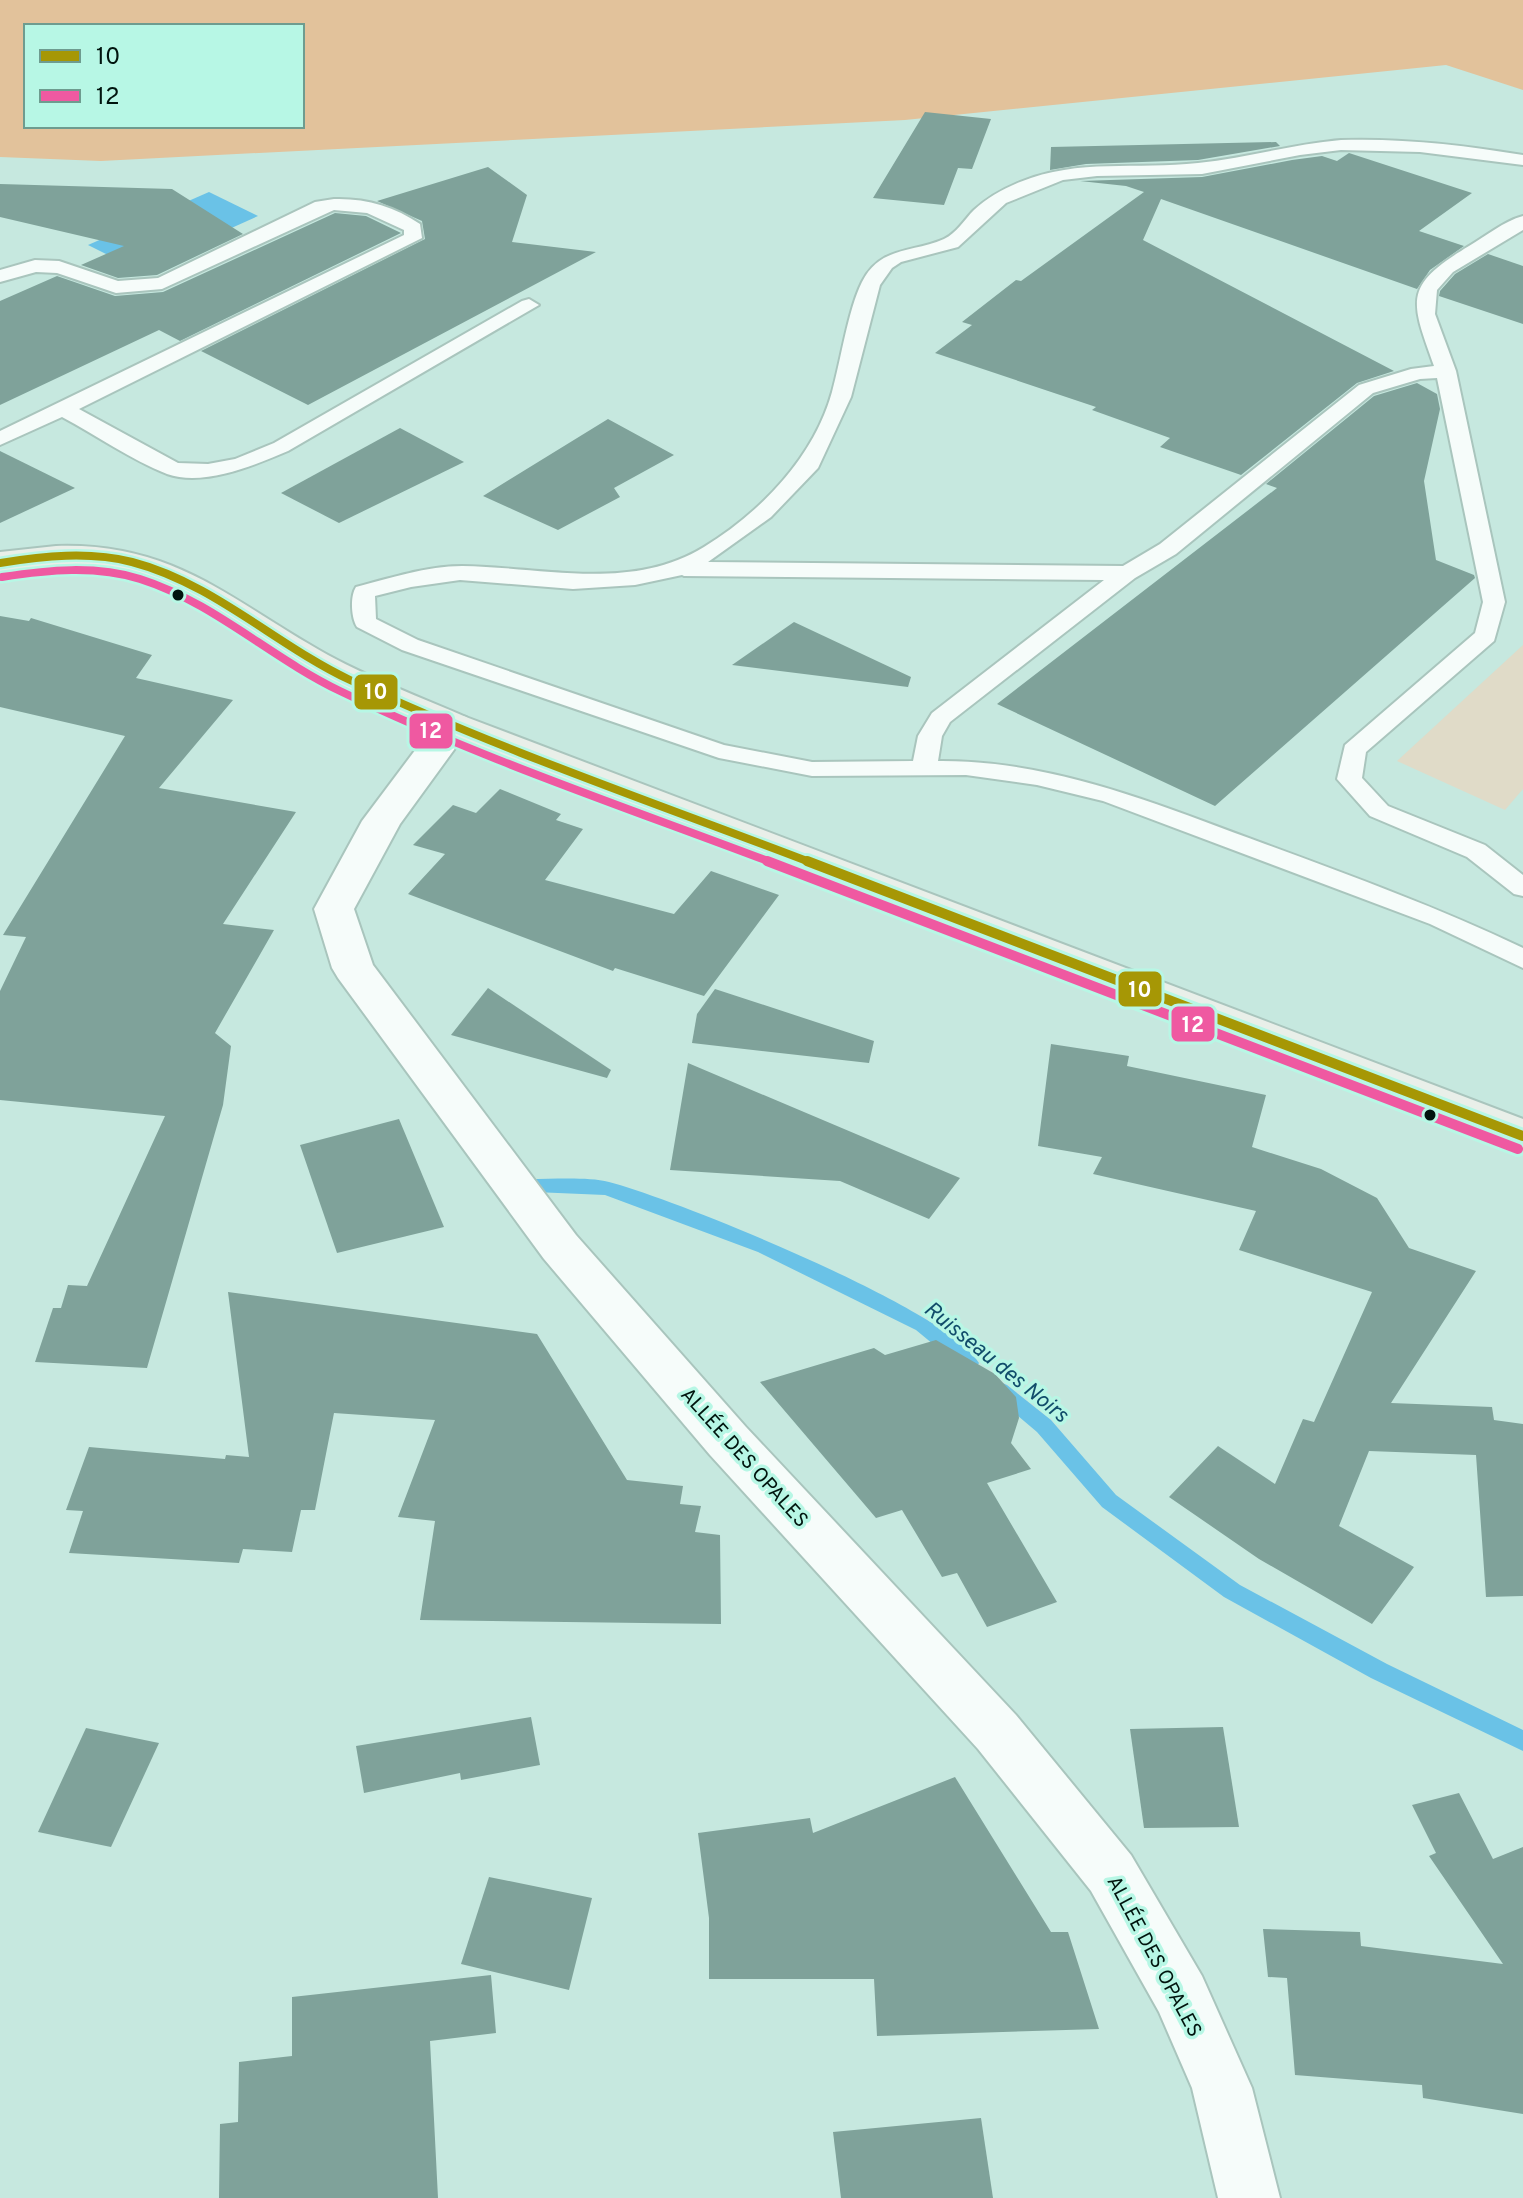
<svg xmlns="http://www.w3.org/2000/svg" width="1523" height="2198" font-family="Overpass,sans-serif">
  <style>
    .green { fill: #e0dbc8 }
    .forest { fill: #e2c29b; fill-rule: evenodd }
    .water { fill: #6ac2e7 }
    .lines { fill: none; stroke-linecap: round; stroke-linejoin: round }
    .stream { fill: #6ac2e7; fill-rule: evenodd }
    .building { fill: #7fa29a }
    .lane-casing { stroke: #a9c5bd; stroke-width: 4 }
    .street-casing { stroke: #a9c5bd; stroke-width: 4 }
    .secondary-casing { stroke: #a9c5bd; stroke-width: 4 }
    .lane { fill: #f6fcfa; fill-rule: evenodd }
    .street { fill: #f6fcfa; fill-rule: evenodd }
    .secondary { fill: #e9efe9; fill-rule: evenodd }
    .bus-1-far1-casing { stroke: #b7f7e5; stroke-width: 13 }
    .bus-1-casing { stroke: #b7f7e5; stroke-width: 16 }
    .bus-2-far1-casing { stroke: #b7f7e5; stroke-width: 13 }
    .bus-2-casing { stroke: #b7f7e5; stroke-width: 16 }
    .bus-1-far1 { stroke: #a69705; stroke-width: 8 }
    .bus-1 { stroke: #a69705; stroke-width: 10 }
    .bus-2-far1 { stroke: #ef59a1; stroke-width: 8 }
    .bus-2 { stroke: #ef59a1; stroke-width: 10 }
    .bus-dot { fill: #00140e; stroke: #b7f7e5; stroke-width: 3 }
    .labels { text-anchor: middle; stroke-width: 7; stroke-linejoin: round; paint-order: stroke }
    .street-label { font-size: 20px; fill: #00140e; stroke: #b7f7e5 }
    .water-label { font-size: 22px; font-style: italic; fill: #114d6b; stroke: #b7f7e5 }
    .line-badge { stroke: #b7f7e5; stroke-width: 3 }
    .badge-label { font-size: 22px; text-anchor: middle; font-weight: bold; fill: #fff }
  </style>
  <rect width="100%" height="100%" fill="#c6e8df"/>
  <path class="green" d="M 1523,645 L 1523,789 L 1505,810 L 1397,761 Z"/>
  <path class="forest" d="M 0,0 L 1523,0 L 1523,90 L 1446,65 L 905,120 L 101,161 L 0,157 ZM 26,26 L 302,26 L 302,126 L 26,126 Z"/>
  <path class="water" d="M 209,192 L 258,216 L 138,270 L 88,245 Z"/>
  <g class="lines">
    <g class="stream">
      <path d="M 518,1179 C 545,1180 584,1176 609,1182 C 675,1199 950,1310 979,1363 L 976,1368 L 962,1368 L 916,1330 L 758,1252 L 605,1195 L 511,1191 L 509,1186 Z"/>
      <path d="M 1000,1382 L 1007,1385 L 1051,1420 L 1116,1495 L 1240,1585 L 1387,1664 L 1523,1730 L 1523,1751 L 1371,1678 L 1224,1597 L 1102,1507 L 1037,1432 L 993,1395 L 990,1390 L 993,1385 Z"/>
    </g>
  </g>
  <g class="building">
    <path d="M 925,112 L 991,119 L 972,169 L 958,168 L 944,205 L 873,198 Z"/>
    <path d="M 1276,142 L 1280,146 L 1198,160 L 1086,164 L 1050,170 L 1051,147 Z"/>
    <path d="M 1349,153 L 1472,193 L 1419,231 L 1464,246 L 1430,270 L 1417,289 L 1161,199 L 1143,240 L 1394,371 L 1357,383 L 1241,475 L 1160,447 L 1170,438 L 1092,410 L 1096,407 L 935,353 L 972,325 L 962,322 L 1016,280 L 1021,281 L 1144,192 L 1126,186 L 1080,181 L 1202,177 L 1292,160 L 1322,156 L 1337,161 Z"/>
    <path d="M 488,167 L 527,195 L 512,242 L 596,252 L 308,405 L 201,351 L 425,239 L 422,221 L 377,201 Z"/>
    <path d="M 0,184 L 172,189 L 243,234 L 157,275 L 118,278 L 81,265 L 124,246 L 0,217 Z"/>
    <path d="M 335,213 L 366,216 L 401,233 L 180,341 L 159,330 L 0,405 L 0,301 L 57,276 L 115,296 L 163,292 Z"/>
    <path d="M 1488,254 L 1523,266 L 1523,324 L 1439,296 L 1440,291 L 1455,274 Z"/>
    <path d="M 1417,383 L 1437,394 L 1440,409 L 1424,481 L 1436,560 L 1474,575 L 1475,578 L 1215,806 L 997,704 L 1277,488 L 1266,484 L 1374,396 Z"/>
    <path d="M 608,419 L 674,455 L 614,488 L 620,497 L 558,530 L 483,496 Z"/>
    <path d="M 400,428 L 464,462 L 339,523 L 281,493 Z"/>
    <path d="M 0,451 L 75,488 L 0,523 Z"/>
    <path d="M 0,616 L 29,621 L 31,618 L 152,655 L 136,678 L 233,700 L 159,788 L 296,812 L 223,924 L 274,930 L 215,1033 L 231,1046 L 223,1105 L 147,1368 L 35,1362 L 53,1308 L 61,1308 L 68,1285 L 87,1286 L 165,1116 L 0,1100 L 0,991 L 26,937 L 3,935 L 125,736 L 0,707 Z"/>
    <path d="M 794,622 L 911,677 L 908,687 L 732,665 Z"/>
    <path d="M 500,789 L 561,814 L 556,820 L 583,829 L 545,880 L 674,914 L 711,871 L 779,895 L 704,996 L 615,968 L 613,971 L 408,894 L 445,854 L 413,845 L 453,805 L 476,813 Z"/>
    <path d="M 488,988 L 611,1070 L 607,1078 L 451,1035 Z"/>
    <path d="M 715,989 L 874,1041 L 869,1063 L 692,1043 L 697,1014 Z"/>
    <path d="M 1051,1044 L 1129,1056 L 1127,1066 L 1266,1095 L 1252,1147 L 1321,1169 L 1377,1198 L 1409,1248 L 1476,1271 L 1391,1403 L 1492,1407 L 1494,1420 L 1523,1424 L 1523,1596 L 1486,1597 L 1476,1455 L 1369,1451 L 1339,1526 L 1414,1567 L 1372,1624 L 1259,1559 L 1169,1497 L 1218,1446 L 1275,1484 L 1303,1419 L 1314,1422 L 1372,1292 L 1239,1250 L 1256,1211 L 1093,1174 L 1102,1157 L 1038,1146 Z"/>
    <path d="M 688,1063 L 960,1178 L 929,1219 L 840,1181 L 670,1170 Z"/>
    <path d="M 399,1119 L 444,1227 L 337,1253 L 300,1145 Z"/>
    <path d="M 228,1292 L 537,1334 L 627,1480 L 683,1486 L 680,1504 L 701,1506 L 695,1532 L 720,1535 L 721,1624 L 420,1620 L 435,1521 L 398,1517 L 435,1420 L 334,1413 L 315,1510 L 301,1510 L 292,1552 L 243,1549 L 239,1563 L 69,1553 L 83,1511 L 66,1510 L 89,1447 L 225,1459 L 226,1455 L 249,1457 Z"/>
    <path d="M 936,1340 L 995,1374 L 1016,1397 L 1019,1418 L 1011,1443 L 1031,1469 L 987,1483 L 1057,1602 L 987,1627 L 957,1573 L 942,1577 L 902,1510 L 876,1518 L 760,1382 L 874,1348 L 885,1355 Z"/>
    <path d="M 531,1717 L 540,1765 L 461,1780 L 460,1773 L 364,1793 L 356,1746 Z"/>
    <path d="M 1223,1727 L 1239,1827 L 1144,1828 L 1130,1729 Z"/>
    <path d="M 86,1728 L 159,1743 L 111,1847 L 38,1832 Z"/>
    <path d="M 955,1777 L 1051,1932 L 1068,1932 L 1099,2029 L 877,2036 L 874,1979 L 709,1979 L 709,1918 L 698,1833 L 810,1818 L 813,1833 Z"/>
    <path d="M 1459,1793 L 1493,1859 L 1523,1847 L 1523,2114 L 1423,2098 L 1422,2085 L 1295,2075 L 1287,1978 L 1268,1977 L 1263,1929 L 1360,1932 L 1361,1946 L 1503,1964 L 1429,1856 L 1436,1853 L 1412,1805 Z"/>
    <path d="M 489,1877 L 592,1898 L 569,1990 L 461,1964 Z"/>
    <path d="M 491,1975 L 496,2033 L 430,2041 L 438,2198 L 219,2198 L 220,2124 L 238,2122 L 239,2062 L 292,2056 L 292,1997 Z"/>
    <path d="M 981,2118 L 993,2198 L 841,2198 L 833,2132 Z"/>
  </g>
  <g class="lines">
    <defs>
      <g id="lane">
        <path d="M 1341,140 C 1402,138 1463,145 1523,155 L 1523,165 L 1420,152 L 1341,150 L 1300,155 L 1202,174 L 1097,176 L 1063,180 L 1006,203 L 958,247 L 901,262 L 892,268 L 880,285 L 851,397 L 818,468 L 771,517 L 708,562 L 1123,566 L 1160,544 L 1359,385 L 1411,369 L 1434,366 C 1410,299 1403,286 1469,246 C 1486,236 1504,221 1523,216 L 1523,230 L 1453,272 L 1437,290 L 1435,314 L 1456,371 L 1505,602 L 1494,641 L 1366,752 L 1362,778 L 1388,806 L 1485,845 L 1523,875 L 1523,896 L 1514,894 L 1467,857 L 1370,816 L 1337,779 L 1345,745 L 1475,633 L 1483,602 L 1437,378 L 1420,379 L 1373,393 L 1176,554 L 1135,578 L 950,722 L 942,736 L 938,761 C 1053,760 1159,805 1265,844 C 1352,876 1439,908 1523,948 L 1523,968 L 1430,924 L 1103,801 L 1037,785 L 966,775 L 812,776 L 719,758 L 402,650 L 357,627 C 351,618 350,596 356,587 C 390,578 427,566 462,566 C 543,567 631,592 704,547 C 761,512 814,457 832,392 C 841,360 848,310 862,282 C 880,246 912,253 944,239 C 957,233 964,220 974,210 C 987,198 1003,189 1020,182 C 1079,158 1137,170 1198,163 C 1247,158 1293,144 1341,140 ZM 682,575 L 684,576 L 1104,580 L 932,713 L 918,736 L 913,761 L 812,762 L 724,745 L 418,640 L 376,619 L 375,596 L 411,587 L 460,580 L 573,589 L 635,585 Z"/>
        <path d="M 334,199 C 365,198 394,206 420,224 L 422,238 L 79,409 L 178,463 L 208,464 L 235,459 L 274,443 L 522,301 L 529,299 L 539,305 L 288,451 C 255,465 204,487 167,474 C 131,460 96,435 62,417 L 0,445 L 0,431 L 404,235 L 404,230 L 367,213 L 334,210 L 162,289 L 116,293 L 57,273 L 36,272 L 0,282 L 0,270 L 35,260 L 59,261 L 118,281 L 158,278 L 315,202 Z"/>
      </g>
      <path id="street" d="M 453,714 L 466,717 L 472,725 L 400,824 L 354,909 L 373,965 L 576,1235 L 746,1427 L 1016,1715 L 1131,1855 L 1202,1976 L 1252,2088 L 1280,2198 L 1218,2198 L 1192,2088 L 1159,2012 L 1091,1891 L 978,1749 L 710,1455 L 544,1259 L 338,978 L 332,968 L 314,909 L 362,821 L 440,717 Z"/>
      <path id="secondary" d="M 56,546 C 175,542 231,601 328,655 C 372,679 420,697 466,717 L 1523,1119 L 1523,1152 L 440,733 C 393,712 346,695 301,670 C 244,638 191,589 127,572 C 86,561 41,567 0,574 L 0,552 Z"/>
    </defs>
    <use href="#lane" class="lane-casing"/>
    <use href="#street" class="street-casing"/>
    <use href="#secondary" class="secondary-casing"/>
    <use href="#lane" class="lane"/>
    <use href="#street" class="street"/>
    <use href="#secondary" class="secondary"/>
    <defs>
      <path id="bus-1-far1" d="M 0,563 C 43,556 89,551 132,562 C 213,583 276,645 350,680 C 500,750 658,804 812,863"/>
      <path id="bus-1" d="M 807,861 L 1523,1136"/>
      <path id="bus-2-far1" d="M 2,577 C 48,570 95,565 140,579 C 213,602 271,658 340,691 C 479,758 628,808 773,863"/>
      <path id="bus-2" d="M 767,861 L 1518,1149"/>
    </defs>
    <use href="#bus-1-far1" class="bus-1-far1-casing"/>
    <use href="#bus-1" class="bus-1-casing"/>
    <use href="#bus-2-far1" class="bus-2-far1-casing"/>
    <use href="#bus-2" class="bus-2-casing"/>
    <use href="#bus-1-far1" class="bus-1-far1"/>
    <use href="#bus-1" class="bus-1"/>
    <use href="#bus-2-far1" class="bus-2-far1"/>
    <use href="#bus-2" class="bus-2"/>
  </g>
  <g class="bus-dot">
    <circle cx="178" cy="595" r="7"/>
    <circle cx="1430" cy="1115" r="7"/>
  </g>
  <g class="labels">
    <g class="street-label">
      <text transform="translate(745 1457) rotate(48)" y="7">ALLÉE DES OPALES</text>
      <text transform="translate(1155 1956) rotate(62)" y="7">ALLÉE DES OPALES</text>
    </g>
    <g class="water-label">
      <text transform="translate(997 1361) rotate(39)" y="8">Ruisseau des Noirs</text>
    </g>
  </g>
  <g class="line-badge">
    <rect x="353" y="673" width="46" height="38" rx="8" fill="#a69705"/>
    <rect x="408" y="712" width="46" height="38" rx="8" fill="#ef59a1"/>
    <rect x="1117" y="970" width="46" height="38" rx="8" fill="#a69705"/>
    <rect x="1170" y="1005" width="46" height="38" rx="8" fill="#ef59a1"/>
  </g>
  <g class="badge-label">
    <text x="376" y="699">10</text>
    <text x="431" y="738">12</text>
    <text x="1140" y="997">10</text>
    <text x="1193" y="1032">12</text>
  </g>
  <rect x="24" y="24" width="280" height="104" fill="#b7f7e5" stroke="#6e9c8f" stroke-width="2"/>
  <rect x="40" y="50" width="40" height="12" fill="#a69705" stroke="#6e9c8f" stroke-width="2"/>
  <text x="96" y="64" font-size="24" fill="#00140e">10</text>
  <rect x="40" y="90" width="40" height="12" fill="#ef59a1" stroke="#6e9c8f" stroke-width="2"/>
  <text x="96" y="104" font-size="24" fill="#00140e">12</text>
</svg>
